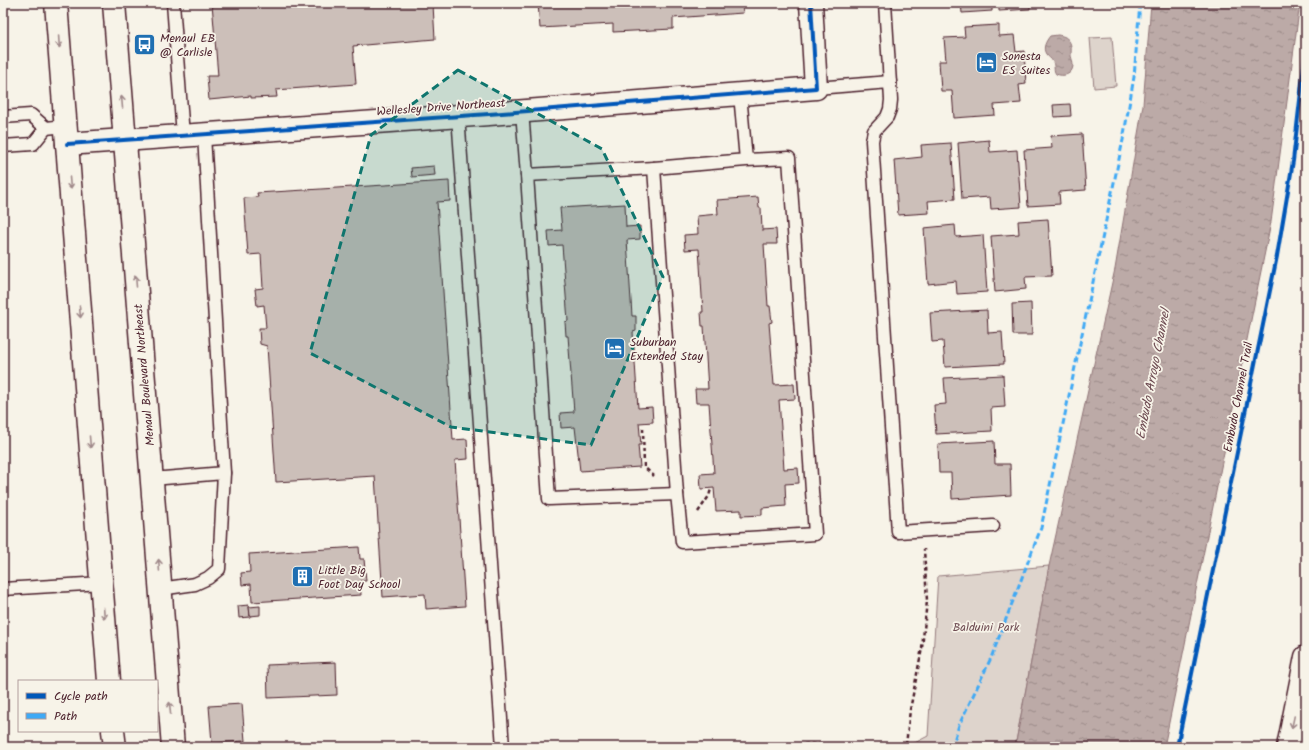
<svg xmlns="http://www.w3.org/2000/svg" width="1309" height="750" font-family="Kalam,sans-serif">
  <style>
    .green { fill: #ded4cc; stroke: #947a7c }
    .water { fill: url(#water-ripples); stroke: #8e7275 }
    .building { fill: #ccbfb9; stroke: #4a1f2b }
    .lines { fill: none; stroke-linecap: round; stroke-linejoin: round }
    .service-casing { stroke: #4a1f2b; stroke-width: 15 }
    .minor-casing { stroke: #4a1f2b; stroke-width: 25 }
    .secondary-casing { stroke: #4a1f2b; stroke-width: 25 }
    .motorway-casing { stroke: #4a1f2b; stroke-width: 25 }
    .path { stroke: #4a1f2b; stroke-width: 2.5; stroke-dasharray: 4 3; stroke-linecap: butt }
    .service { stroke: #f7f3e8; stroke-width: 12 }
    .minor { stroke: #f7f3e8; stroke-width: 22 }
    .secondary { stroke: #f7f3e8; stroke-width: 22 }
    .motorway { stroke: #f7f3e8; stroke-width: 22 }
    .quiet { stroke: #3fa9f5; stroke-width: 3; stroke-dasharray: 6 3; stroke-linecap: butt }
    .cycleway-casing { stroke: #f7f3e8; stroke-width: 6 }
    .cycleway { stroke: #0057b8; stroke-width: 4 }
    .oneway { stroke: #a0898a }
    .marked { fill: #0f766e; fill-opacity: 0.2; stroke: #0f766e; stroke-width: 3; stroke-dasharray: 8 5; stroke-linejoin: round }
    .labels { text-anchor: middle; stroke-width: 3.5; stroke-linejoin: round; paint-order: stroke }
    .poi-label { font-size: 12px; fill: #4a1f2b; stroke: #f7f3e8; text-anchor: start }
    .street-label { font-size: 12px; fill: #4a1f2b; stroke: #f7f3e8 }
    .park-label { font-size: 12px; fill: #6f4c53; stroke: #f7f3e8 }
    .water-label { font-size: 13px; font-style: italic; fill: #6c4950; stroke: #f7f3e8 }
  </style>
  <defs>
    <pattern id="water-ripples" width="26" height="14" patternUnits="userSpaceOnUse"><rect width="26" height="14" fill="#bcaaa7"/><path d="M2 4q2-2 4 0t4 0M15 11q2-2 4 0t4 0" fill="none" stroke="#9b8a88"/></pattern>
  </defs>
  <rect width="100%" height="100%" fill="#f7f3e8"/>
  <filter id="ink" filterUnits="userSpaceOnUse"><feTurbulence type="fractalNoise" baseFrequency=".025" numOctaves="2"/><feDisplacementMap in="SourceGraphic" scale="8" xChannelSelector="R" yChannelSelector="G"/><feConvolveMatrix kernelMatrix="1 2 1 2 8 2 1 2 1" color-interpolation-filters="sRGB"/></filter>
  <g filter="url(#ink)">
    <g class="green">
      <path d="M 1112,37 L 1116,86 L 1094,88 L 1090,38 Z"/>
      <path d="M 1049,566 L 1015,747 L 907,747 L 928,736 L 938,576 Z"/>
    </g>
    <g class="water">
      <path d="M 1151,3 L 1300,3 L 1271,222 L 1164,747 L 1015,747 L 1049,566 L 1115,269 L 1143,105 Z"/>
      <path d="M 1058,35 C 1062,36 1066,36 1069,41 C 1072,45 1071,51 1071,56 C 1072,59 1073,63 1073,66 C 1072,75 1063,77 1056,74 C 1053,70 1055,66 1053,62 C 1051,58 1048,57 1046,54 C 1042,48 1046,41 1050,36 Z"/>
    </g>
    <g class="building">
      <path d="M 212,3 L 435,3 L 435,5 L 433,5 L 435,39 L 353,46 L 356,84 L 276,90 L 277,97 L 251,98 L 251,96 L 209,100 L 207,76 L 218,76 Z"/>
      <path d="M 538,3 L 742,3 L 743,13 L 673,18 L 673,29 L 613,32 L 613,24 L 540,28 Z"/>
      <path d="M 961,3 L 992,3 L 992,11 L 962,13 Z"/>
      <path d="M 999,3 L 1030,3 L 1030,9 L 999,11 Z"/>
      <path d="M 999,25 L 999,36 L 1014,35 L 1016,52 L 1024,51 L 1026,84 L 1019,85 L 1021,103 L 994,105 L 995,115 L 954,118 L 952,91 L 941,91 L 939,61 L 946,61 L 944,38 L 965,37 L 964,27 Z"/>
      <path d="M 1070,104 L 1071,116 L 1054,117 L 1053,105 Z"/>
      <path d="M 1082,134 L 1086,190 L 1059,192 L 1060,204 L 1028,206 L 1024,150 L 1052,148 L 1051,136 Z"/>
      <path d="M 989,140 L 990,152 L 1017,150 L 1021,207 L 991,209 L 990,197 L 962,199 L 958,143 Z"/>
      <path d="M 951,143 L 955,199 L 928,201 L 929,213 L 898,215 L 894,160 L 922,157 L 921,145 Z"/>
      <path d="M 434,166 L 435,175 L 412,177 L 411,168 Z"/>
      <path d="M 449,181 L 450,201 L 437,202 L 453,440 L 467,439 L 468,459 L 455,460 L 465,606 L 426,609 L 425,594 L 383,597 L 375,476 L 276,482 L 267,346 L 260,344 L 259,328 L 266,328 L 264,305 L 257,306 L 255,289 L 263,288 L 261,254 L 248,255 L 244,198 L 258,197 L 257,193 Z"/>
      <path d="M 758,197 L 759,208 L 761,208 L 762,230 L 776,229 L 777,244 L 764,244 L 768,306 L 770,306 L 772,322 L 769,323 L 774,385 L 794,384 L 795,399 L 779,400 L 784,469 L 798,468 L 799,483 L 785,484 L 786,506 L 762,508 L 762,515 L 741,516 L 741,510 L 716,511 L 714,488 L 701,489 L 700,474 L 714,473 L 709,403 L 696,403 L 695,389 L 708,389 L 704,326 L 702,326 L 701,312 L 703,312 L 699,249 L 685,250 L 684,235 L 698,234 L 697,216 L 718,214 L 717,200 Z"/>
      <path d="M 625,204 L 626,227 L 640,226 L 640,239 L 627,240 L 632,316 L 636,316 L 636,331 L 633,332 L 638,408 L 652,407 L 653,422 L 639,423 L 641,445 L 638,445 L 640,467 L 580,471 L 575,427 L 561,428 L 560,413 L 574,412 L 568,336 L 566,336 L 565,322 L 568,321 L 562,245 L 549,246 L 548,231 L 562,230 L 560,208 Z"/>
      <path d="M 1048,219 L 1052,276 L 1025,277 L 1026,289 L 995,292 L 991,236 L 1019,234 L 1018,221 Z"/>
      <path d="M 955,225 L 956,237 L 983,235 L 987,292 L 957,294 L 956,281 L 928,284 L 924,228 Z"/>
      <path d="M 1031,303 L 1032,335 L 1013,335 L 1012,304 Z"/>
      <path d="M 987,310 L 988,333 L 1002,332 L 1004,364 L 945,367 L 943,341 L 932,342 L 930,313 Z"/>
      <path d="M 1003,375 L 1005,407 L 991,408 L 992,431 L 936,434 L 934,405 L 946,404 L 944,378 Z"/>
      <path d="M 994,441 L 995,464 L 1010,464 L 1011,495 L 952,499 L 951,473 L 939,473 L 938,444 Z"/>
      <path d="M 359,547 L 360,559 L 364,559 L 366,581 L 360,581 L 361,595 L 252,602 L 251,584 L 242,585 L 241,573 L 250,572 L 249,554 Z"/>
      <path d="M 249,605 L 250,617 L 239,618 L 238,606 Z"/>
      <path d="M 260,606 L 260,615 L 250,616 L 249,607 Z"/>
      <path d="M 336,662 L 337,695 L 268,698 L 267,665 Z"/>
      <path d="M 242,704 L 245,741 L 212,743 L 209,706 Z"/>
    </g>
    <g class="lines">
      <defs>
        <g id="service">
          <path d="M 173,3 L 183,136"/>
          <path d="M 885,3 L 891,100 L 890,109 L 887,117 L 874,131 L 872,141 L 898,532 L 993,526"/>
          <path d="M 816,88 L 890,82"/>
          <path d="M 740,94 L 746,160 L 789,158 L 815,534 L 682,542 L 677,494 L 654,168 L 746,160"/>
          <path d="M 522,111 L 527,175"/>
          <path d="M 458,115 L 503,747"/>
          <path d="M 3,117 L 31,115 L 46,128"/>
          <path d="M 3,146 L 33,144 L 46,128 L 65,126"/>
          <path d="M 654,168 L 527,175 L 549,499 L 677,494"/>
          <path d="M 152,479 L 224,473"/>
          <path d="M 3,589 L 102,583"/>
          <path d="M 160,589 L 195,584 L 208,578 L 219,569 L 224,473 L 204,135"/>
        </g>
        <path id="minor" d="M 67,144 L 489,114 L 816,88 L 811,3"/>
        <g id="secondary">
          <path d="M 56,3 L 109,681"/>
          <path d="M 114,3 L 173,747"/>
          <path d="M 113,731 L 115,747"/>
        </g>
        <path id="motorway" d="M 1288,747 L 1306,657"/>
      </defs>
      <use href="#service" class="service-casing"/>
      <use href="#minor" class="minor-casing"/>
      <use href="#secondary" class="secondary-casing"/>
      <use href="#motorway" class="motorway-casing"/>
      <g class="path">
        <path d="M 643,428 L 644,467 L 654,476"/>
        <path d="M 698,512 L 709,496 L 711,489"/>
        <path d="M 906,745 L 910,710 L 922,648 L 927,601 L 924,549"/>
        <path d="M 762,747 L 809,744 L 851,745 L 857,747"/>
        <path d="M 899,747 L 906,745 L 908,747"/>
      </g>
      <use href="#service" class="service"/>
      <use href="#minor" class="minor"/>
      <use href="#secondary" class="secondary"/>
      <use href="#motorway" class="motorway"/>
      <path class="quiet" d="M 952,747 L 959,725 L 991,658 L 1041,528 L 1123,140 L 1134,77 L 1140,3"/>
      <defs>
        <g id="cycleway">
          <path d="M 67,144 L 489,114 L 816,88 L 811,3"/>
          <path d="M 1177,747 L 1277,256 L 1293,161 L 1306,48"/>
        </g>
      </defs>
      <use href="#cycleway" class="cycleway-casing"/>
      <use href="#cycleway" class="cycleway"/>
    </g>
    <defs><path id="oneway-shaft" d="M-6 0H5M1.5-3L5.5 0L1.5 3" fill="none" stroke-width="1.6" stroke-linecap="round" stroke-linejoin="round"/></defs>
    <g class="oneway">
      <use href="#oneway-shaft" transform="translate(59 42) rotate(86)"/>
      <use href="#oneway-shaft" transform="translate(122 102) rotate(-95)"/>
      <use href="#oneway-shaft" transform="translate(70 183) rotate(85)"/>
      <use href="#oneway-shaft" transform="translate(136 281) rotate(-95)"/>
      <use href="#oneway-shaft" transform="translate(80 312) rotate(85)"/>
      <use href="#oneway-shaft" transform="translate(90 442) rotate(85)"/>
      <use href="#oneway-shaft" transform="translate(159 565) rotate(-94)"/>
      <use href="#oneway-shaft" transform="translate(104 613) rotate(85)"/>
      <use href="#oneway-shaft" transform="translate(170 708) rotate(-95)"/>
      <use href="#oneway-shaft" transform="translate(1293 722) rotate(102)"/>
    </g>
  </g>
  <path class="marked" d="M 458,70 L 602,149 L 663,277 L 591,445 L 451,427 L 310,353 L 371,135 Z"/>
  <defs>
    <symbol id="bus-square" viewBox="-11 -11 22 22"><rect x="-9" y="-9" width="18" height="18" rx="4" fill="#1f6fb2" stroke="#f7f3e8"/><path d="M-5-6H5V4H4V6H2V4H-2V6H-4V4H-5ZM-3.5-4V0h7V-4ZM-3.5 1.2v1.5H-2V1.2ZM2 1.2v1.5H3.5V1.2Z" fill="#fff"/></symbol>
    <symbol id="hotel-square" viewBox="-11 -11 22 22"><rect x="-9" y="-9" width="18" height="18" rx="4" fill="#1f6fb2" stroke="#f7f3e8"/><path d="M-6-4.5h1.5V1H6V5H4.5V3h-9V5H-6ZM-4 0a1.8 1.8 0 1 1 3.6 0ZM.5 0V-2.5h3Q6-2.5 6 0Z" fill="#fff"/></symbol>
    <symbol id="building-square" viewBox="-11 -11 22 22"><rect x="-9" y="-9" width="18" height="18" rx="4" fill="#1f6fb2" stroke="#f7f3e8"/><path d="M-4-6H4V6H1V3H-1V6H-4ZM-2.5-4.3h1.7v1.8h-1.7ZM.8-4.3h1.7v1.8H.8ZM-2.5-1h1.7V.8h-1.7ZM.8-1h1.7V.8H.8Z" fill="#fff"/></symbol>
  </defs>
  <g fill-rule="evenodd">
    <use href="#bus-square" x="132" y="32" width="25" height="25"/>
    <use href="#hotel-square" x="974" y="50" width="25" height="25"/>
    <use href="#hotel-square" x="602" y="336" width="25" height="25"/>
    <use href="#building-square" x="290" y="564" width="25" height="25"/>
  </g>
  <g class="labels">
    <g class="poi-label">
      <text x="160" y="42">Menaul EB<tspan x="160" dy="14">@ Carlisle</tspan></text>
      <text x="1002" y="60">Sonesta<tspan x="1002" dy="14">ES Suites</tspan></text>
      <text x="630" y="346">Suburban<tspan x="630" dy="14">Extended Stay</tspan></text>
      <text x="318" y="574">Little Big<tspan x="318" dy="14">Foot Day School</tspan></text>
    </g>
    <g class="street-label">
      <text transform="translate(441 107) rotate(-4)" y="4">Wellesley Drive Northeast</text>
      <text transform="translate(144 375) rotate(-95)" y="4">Menaul Boulevard Northeast</text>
      <text transform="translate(1238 397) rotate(-79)" y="4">Embudo Channel Trail</text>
    </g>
    <g class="park-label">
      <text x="986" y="631">Balduini Park</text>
    </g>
    <g class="water-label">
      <text transform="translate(1152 374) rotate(-79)" y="5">Embudo Arroyo Channel</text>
    </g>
  </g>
  <rect width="1309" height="750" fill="none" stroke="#f7f3e8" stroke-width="16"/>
  <rect x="8" y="8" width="1293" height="734" fill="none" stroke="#4a1f2b" stroke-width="1.5" filter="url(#ink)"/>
  <rect x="18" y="680" width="140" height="52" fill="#f7f3e8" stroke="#b29e9c"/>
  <rect x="26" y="693" width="20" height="6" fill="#0057b8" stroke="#b29e9c"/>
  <text x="54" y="700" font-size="12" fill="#4a1f2b">Cycle path</text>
  <rect x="26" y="713" width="20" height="6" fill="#3fa9f5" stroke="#b29e9c"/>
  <text x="54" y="720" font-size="12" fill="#4a1f2b">Path</text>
</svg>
